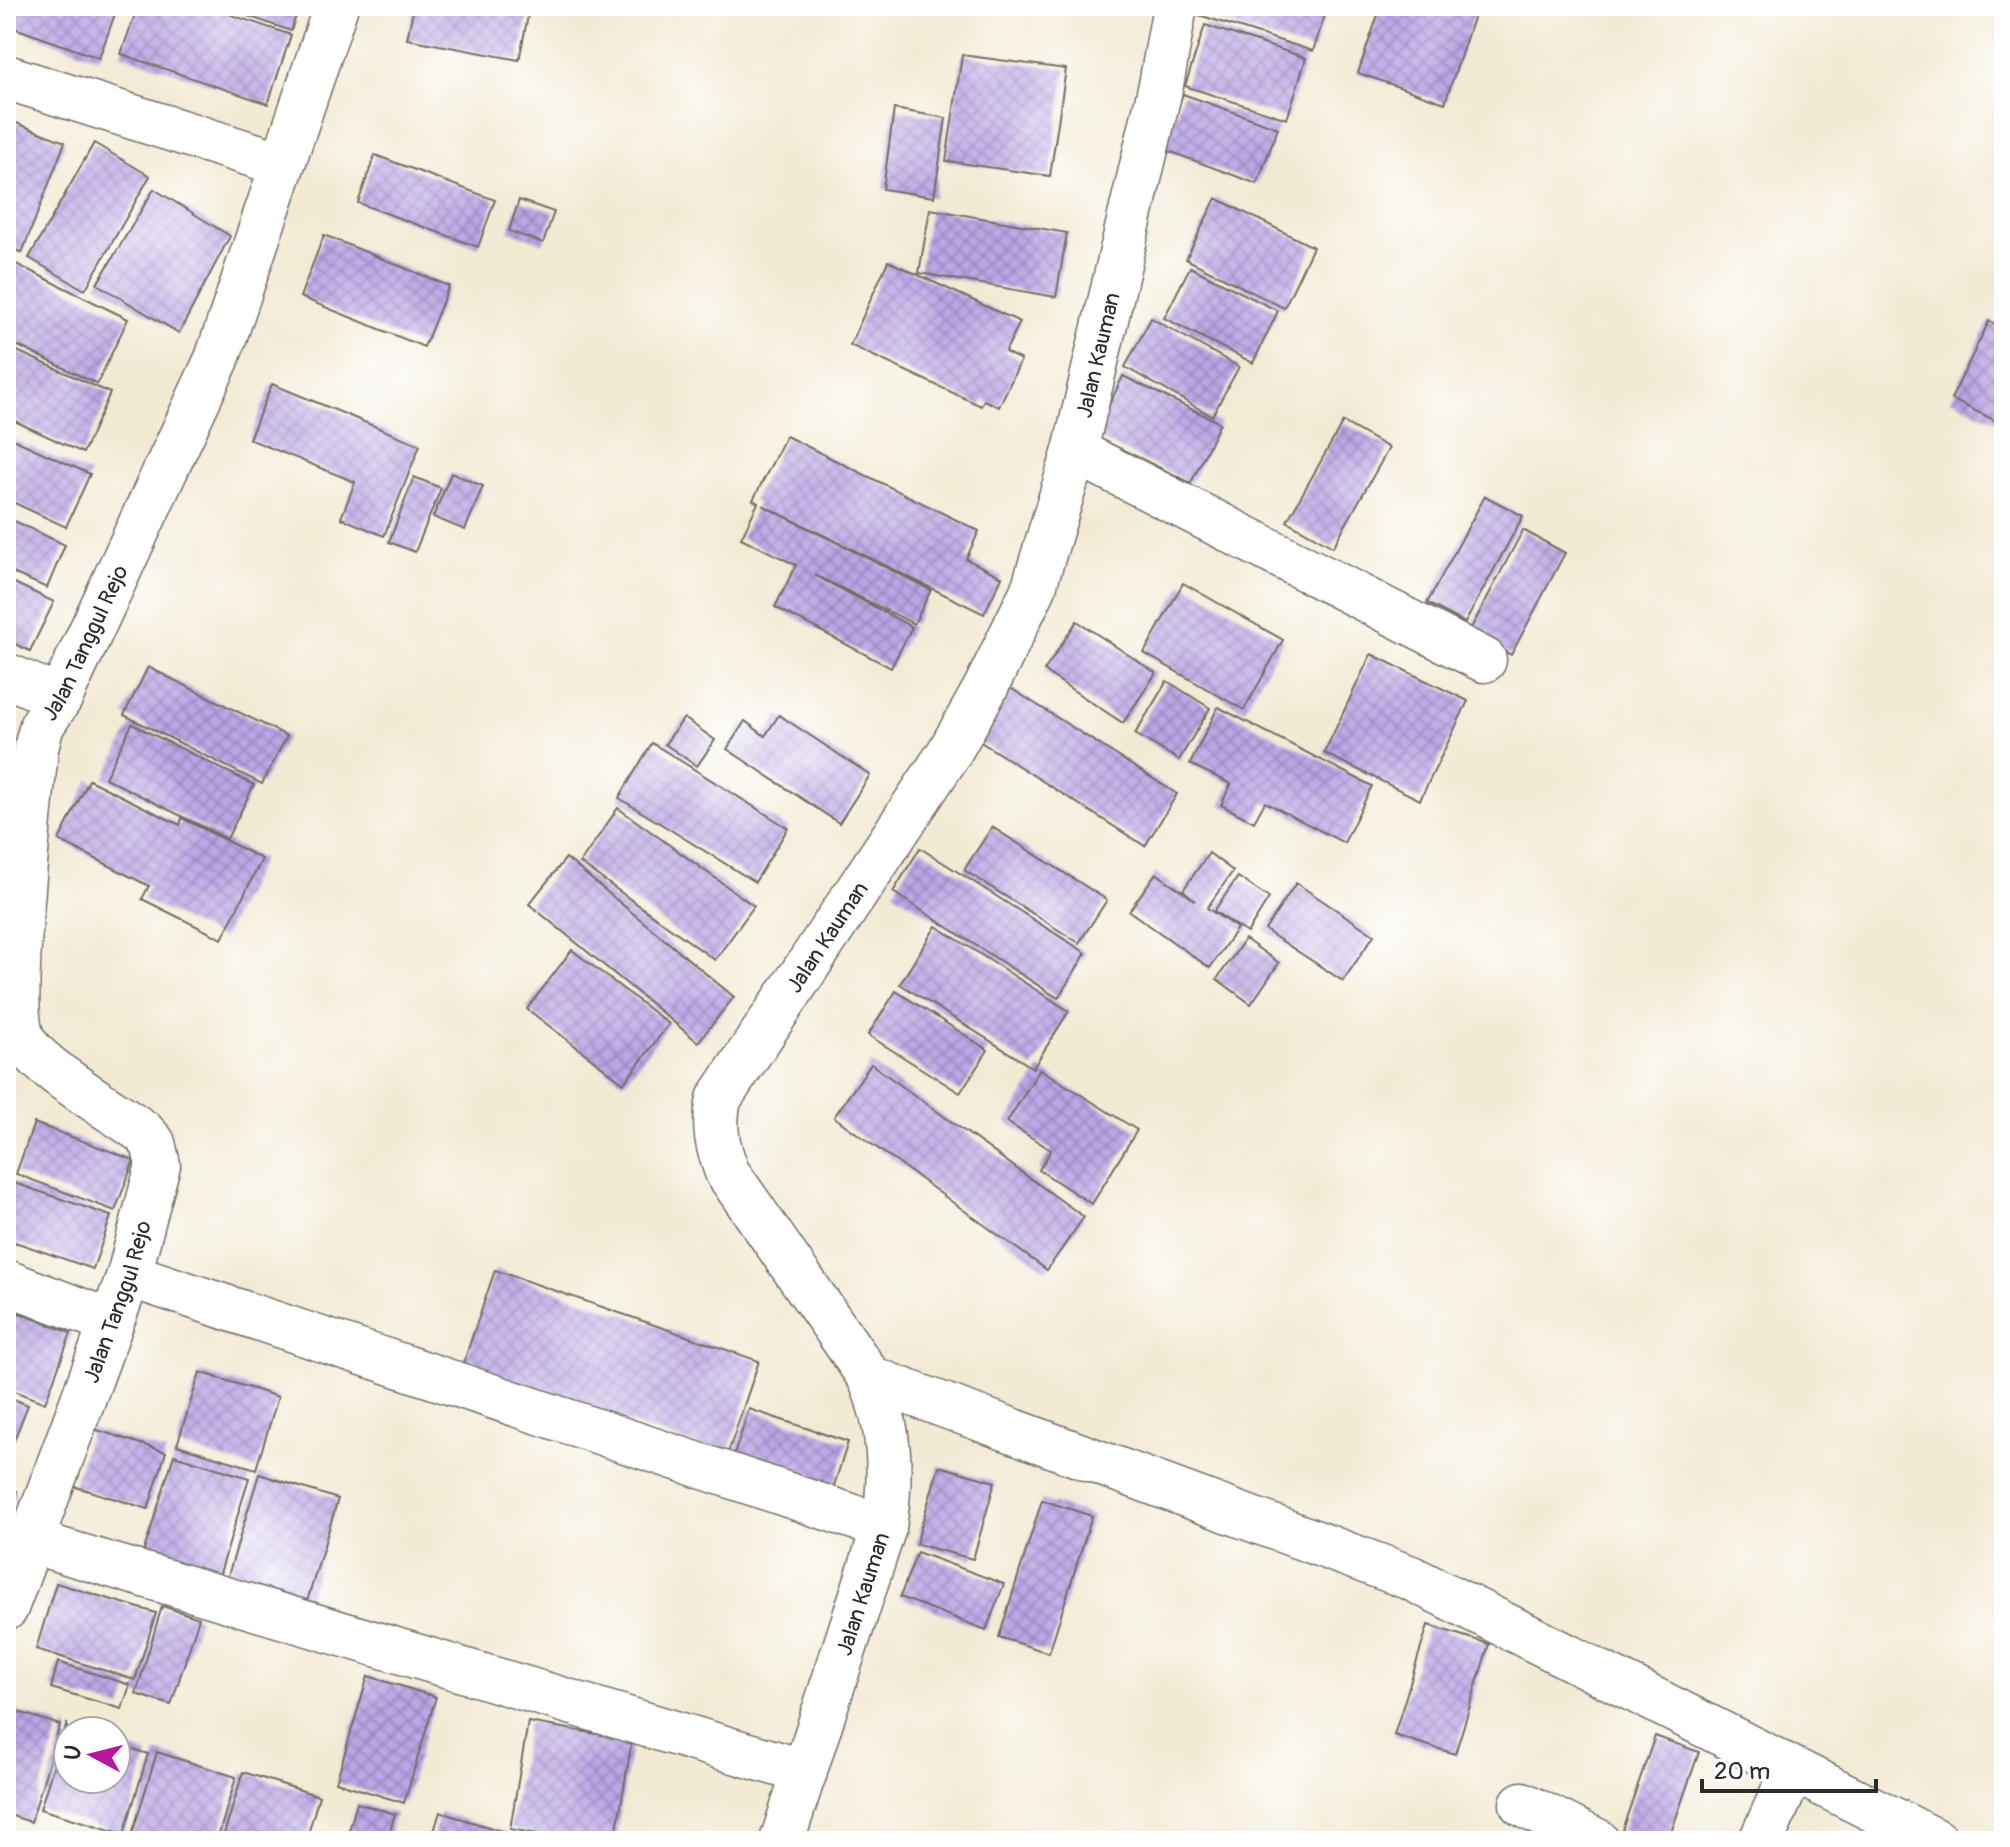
<svg xmlns="http://www.w3.org/2000/svg" width="2010" height="1847" font-family="Pangolin,sans-serif">
  <style>
    .building { fill: url(#building-cross-hatch) }
    .lines { fill: none; stroke-linecap: round; stroke-linejoin: round }
    .street-casing { stroke: #716e66; stroke-width: 47 }
    .street { stroke: #fff; stroke-width: 44 }
    .labels { text-anchor: middle; stroke-width: 6; stroke-linejoin: round; paint-order: stroke }
    .street-label { font-size: 22px; fill: #2b2b2b; stroke: #fff }
  </style>
  <defs>
    <pattern id="building-cross-hatch" width="8" height="8" patternUnits="userSpaceOnUse" patternTransform="scale(2)"><rect width="8" height="8" fill="#bca6e7"/><path d="M0 0l8 8M0 8l8-8" fill="none" stroke="#9987bb"/></pattern>
  </defs>
  <rect width="100%" height="100%" fill="#fff"/>
  <filter id="ink" filterUnits="userSpaceOnUse"><feTurbulence type="fractalNoise" baseFrequency=".0125" numOctaves="2"/><feDisplacementMap in="SourceGraphic" scale="16" xChannelSelector="R" yChannelSelector="G"/><feConvolveMatrix kernelMatrix="1 2 1 2 8 2 1 2 1" color-interpolation-filters="sRGB"/></filter>
  <filter id="wash" filterUnits="userSpaceOnUse"><feTurbulence type="fractalNoise" baseFrequency=".006" numOctaves="4" result="noise"/><feDisplacementMap in="SourceGraphic" scale="32" xChannelSelector="R" yChannelSelector="G"/><feGaussianBlur stdDeviation="1.8" result="paint"/><feColorMatrix in="noise" values="0 0 0 0 0 0 0 0 0 0 0 0 0 0 0 0 0 1.4 0 .05"/><feComposite in="paint" operator="in"/></filter>
  <g filter="url(#wash)">
    <rect width="100%" height="100%" fill="#f3ead4"/>
    <g id="blocks">
      <g class="building">
        <path d="M 10,6 L 118,6 L 99,58 L 6,25 Z"/>
        <path d="M 138,6 L 205,6 L 291,35 L 268,104 L 121,54 Z"/>
        <path d="M 219,6 L 299,6 L 291,31 Z"/>
        <path d="M 414,6 L 530,6 L 519,60 L 407,39 Z"/>
        <path d="M 1202,6 L 1328,6 L 1313,51 L 1199,15 Z"/>
        <path d="M 1381,6 L 1477,6 L 1445,103 L 1358,73 Z"/>
        <path d="M 1205,25 L 1306,58 L 1287,119 L 1185,86 Z"/>
        <path d="M 962,55 L 1066,69 L 1050,176 L 946,161 Z"/>
        <path d="M 1183,94 L 1278,128 L 1257,184 L 1163,149 Z"/>
        <path d="M 894,109 L 946,118 L 934,197 L 883,189 Z"/>
        <path d="M 6,119 L 65,142 L 22,253 L 6,246 Z"/>
        <path d="M 94,143 L 150,176 L 85,290 L 29,258 Z"/>
        <path d="M 375,155 L 495,200 L 478,247 L 358,203 Z"/>
        <path d="M 154,189 L 230,236 L 179,333 L 97,284 Z"/>
        <path d="M 1216,198 L 1313,247 L 1284,308 L 1186,259 Z"/>
        <path d="M 519,200 L 554,212 L 543,243 L 509,231 Z"/>
        <path d="M 930,209 L 1067,233 L 1056,297 L 919,273 Z"/>
        <path d="M 324,235 L 449,286 L 424,347 L 300,297 Z"/>
        <path d="M 6,259 L 128,319 L 97,384 L 6,340 Z"/>
        <path d="M 888,261 L 1020,322 L 1005,352 L 1021,360 L 999,407 L 984,400 L 981,406 L 850,345 Z"/>
        <path d="M 1190,267 L 1278,311 L 1253,363 L 1164,318 Z"/>
        <path d="M 1151,318 L 1239,367 L 1212,416 L 1125,367 Z"/>
        <path d="M 1989,321 L 2004,329 L 2004,425 L 1951,399 Z"/>
        <path d="M 15,350 L 110,393 L 83,453 L 6,417 L 6,368 Z"/>
        <path d="M 1123,376 L 1220,423 L 1191,483 L 1094,436 Z"/>
        <path d="M 272,384 L 420,445 L 384,536 L 341,518 L 355,482 L 249,439 Z"/>
        <path d="M 1343,422 L 1389,448 L 1333,547 L 1287,521 Z"/>
        <path d="M 6,436 L 90,474 L 66,527 L 6,499 Z"/>
        <path d="M 786,436 L 979,531 L 966,559 L 1002,577 L 984,614 L 762,505 L 931,590 L 914,624 L 815,575 L 912,627 L 891,668 L 775,607 L 796,565 L 741,538 L 758,503 L 753,500 Z"/>
        <path d="M 451,473 L 483,486 L 465,530 L 433,517 Z"/>
        <path d="M 414,477 L 441,488 L 415,552 L 389,542 Z"/>
        <path d="M 1485,496 L 1523,516 L 1465,623 L 1427,603 Z"/>
        <path d="M 6,517 L 65,545 L 47,588 L 6,570 Z"/>
        <path d="M 1523,530 L 1565,553 L 1511,655 L 1469,632 Z"/>
        <path d="M 6,579 L 54,602 L 30,651 L 6,640 Z"/>
        <path d="M 1183,583 L 1283,640 L 1244,710 L 1144,653 Z"/>
        <path d="M 1077,621 L 1156,673 L 1123,723 L 1044,671 Z"/>
        <path d="M 1371,654 L 1468,701 L 1420,800 L 1324,753 Z"/>
        <path d="M 148,667 L 287,736 L 262,784 L 124,715 Z"/>
        <path d="M 1167,681 L 1210,708 L 1179,760 L 1135,734 Z"/>
        <path d="M 1009,687 L 1177,794 L 1145,846 L 976,739 Z"/>
        <path d="M 1218,707 L 1372,786 L 1344,843 L 1265,802 L 1254,822 L 1221,805 L 1231,784 L 1190,764 Z"/>
        <path d="M 779,715 L 870,775 L 839,823 L 727,749 L 745,721 L 765,736 Z"/>
        <path d="M 684,718 L 715,740 L 697,766 L 665,744 Z"/>
        <path d="M 132,724 L 254,785 L 227,839 L 105,778 Z"/>
        <path d="M 652,743 L 788,828 L 755,882 L 619,798 Z"/>
        <path d="M 89,780 L 180,825 L 182,818 L 262,859 L 222,939 L 142,899 L 149,886 L 59,840 Z"/>
        <path d="M 618,808 L 754,906 L 715,960 L 580,863 Z"/>
        <path d="M 992,827 L 1107,900 L 1079,943 L 964,870 Z"/>
        <path d="M 920,848 L 1086,953 L 1058,998 L 893,892 Z"/>
        <path d="M 1209,853 L 1233,871 L 1207,908 L 1237,928 L 1210,968 L 1129,911 L 1156,873 L 1196,901 L 1183,890 Z"/>
        <path d="M 566,858 L 734,997 L 698,1042 L 529,904 Z"/>
        <path d="M 1238,877 L 1269,898 L 1247,933 L 1214,911 Z"/>
        <path d="M 1296,883 L 1374,935 L 1343,981 L 1265,930 Z"/>
        <path d="M 936,926 L 1069,1011 L 1033,1068 L 900,984 Z"/>
        <path d="M 1245,939 L 1279,963 L 1251,1004 L 1217,979 Z"/>
        <path d="M 572,950 L 669,1024 L 624,1083 L 527,1009 Z"/>
        <path d="M 896,991 L 988,1050 L 960,1093 L 868,1035 Z"/>
        <path d="M 871,1064 L 1084,1217 L 1047,1270 L 834,1117 Z"/>
        <path d="M 1040,1069 L 1137,1130 L 1092,1204 L 1039,1170 L 1051,1150 L 1007,1122 Z"/>
        <path d="M 34,1123 L 134,1160 L 115,1211 L 16,1174 Z"/>
        <path d="M 6,1180 L 111,1216 L 93,1269 L 15,1242 L 9,1259 L 6,1258 Z"/>
        <path d="M 495,1270 L 759,1361 L 727,1456 L 462,1367 Z"/>
        <path d="M 6,1308 L 71,1333 L 45,1403 L 6,1388 Z"/>
        <path d="M 200,1372 L 278,1397 L 256,1469 L 177,1445 Z"/>
        <path d="M 6,1396 L 28,1405 L 6,1460 Z"/>
        <path d="M 749,1409 L 848,1442 L 830,1498 L 731,1464 Z"/>
        <path d="M 91,1428 L 166,1452 L 148,1509 L 73,1486 Z"/>
        <path d="M 174,1455 L 249,1478 L 218,1580 L 142,1557 Z"/>
        <path d="M 939,1466 L 995,1482 L 973,1559 L 916,1544 Z"/>
        <path d="M 259,1474 L 338,1499 L 306,1605 L 227,1579 Z"/>
        <path d="M 6,1486 L 17,1491 L 6,1519 Z"/>
        <path d="M 1042,1500 L 1092,1516 L 1049,1653 L 999,1637 Z"/>
        <path d="M 917,1552 L 1004,1584 L 986,1630 L 900,1597 Z"/>
        <path d="M 56,1583 L 156,1613 L 135,1680 L 36,1649 Z"/>
        <path d="M 162,1606 L 199,1618 L 171,1705 L 136,1694 Z"/>
        <path d="M 1428,1625 L 1489,1644 L 1455,1754 L 1394,1735 Z"/>
        <path d="M 58,1662 L 130,1685 L 122,1709 L 51,1688 Z"/>
        <path d="M 368,1676 L 436,1697 L 404,1803 L 336,1782 Z"/>
        <path d="M 6,1708 L 60,1725 L 31,1822 L 6,1814 Z"/>
        <path d="M 528,1722 L 632,1740 L 615,1841 L 578,1841 L 510,1829 Z"/>
        <path d="M 67,1723 L 68,1779 L 116,1779 L 116,1744 L 148,1754 L 124,1834 L 40,1809 Z"/>
        <path d="M 1655,1736 L 1699,1752 L 1668,1841 L 1652,1841 L 1622,1830 Z"/>
        <path d="M 157,1752 L 236,1777 L 217,1841 L 130,1841 Z"/>
        <path d="M 243,1772 L 319,1796 L 306,1841 L 222,1841 Z"/>
        <path d="M 357,1803 L 395,1814 L 387,1841 L 346,1841 Z"/>
        <path d="M 440,1812 L 530,1840 L 530,1841 L 431,1841 Z"/>
      </g>
    </g>
  </g>
  <g filter="url(#ink)">
    <use href="#blocks" fill-opacity="0" stroke="#716e66" stroke-width="2"/>
    <g class="lines">
      <defs>
        <g id="street">
          <path d="M 6,77 L 282,164"/>
          <path d="M 1075,451 L 1484,660"/>
          <path d="M 6,675 L 60,698"/>
          <path d="M 129,1275 L 884,1527"/>
          <path d="M 6,1282 L 111,1322"/>
          <path d="M 870,1378 L 1411,1578 L 1936,1841"/>
          <path d="M 30,1541 L 805,1772"/>
          <path id="s1" d="M 6,1608 L 129,1275 L 158,1165 L 153,1143 L 143,1132 C 114,1111 37,1067 23,1039 C 7,1008 32,796 36,748 L 42,725 L 60,698 L 217,359 L 336,6"/>
          <path d="M 1522,1804 L 1597,1841"/>
          <path id="s2" d="M 782,1841 L 884,1527 C 892,1474 891,1428 870,1378 L 727,1172 C 717,1145 713,1127 719,1099 L 949,753 L 985,689 L 1033,590 L 1075,451 L 1161,85 L 1175,6"/>
          <path d="M 1761,1841 L 1792,1772"/>
        </g>
      </defs>
      <use href="#street" class="street-casing"/>
      <use href="#street" class="street"/>
    </g>
  </g>
  <g class="labels">
    <g class="street-label">
      <text dy="8" stroke="none"><textPath href="#s2" startOffset="1650">Jalan Kauman</textPath></text>
      <text dy="8" stroke="none"><textPath href="#s1" startOffset="1068">Jalan Tanggul Rejo</textPath></text>
      <text dy="8" stroke="none"><textPath href="#s2" startOffset="1002">Jalan Kauman</textPath></text>
      <text dy="8" stroke="none"><textPath href="#s1" startOffset="326">Jalan Tanggul Rejo</textPath></text>
      <text dy="8" stroke="none"><textPath href="#s2" startOffset="260">Jalan Kauman</textPath></text>
    </g>
  </g>
  <rect width="2010" height="1847" fill="none" stroke="#fff" stroke-width="32"/>
  <g transform="translate(92 1755) rotate(277)"><circle r="38" fill="#ffffff" stroke="#aaaaaa" stroke-width="2"/>
  <path d="M0-6L14 30L0 20L-14 30Z" fill="#b5179e"/>
  <text y="-12" font-size="22" font-weight="bold" text-anchor="middle" fill="#2b2b2b">U</text>
  </g>
  <path d="M1702 1779v12h174v-12" fill="none" stroke="#2b2b2b" stroke-width="4"/>
  <text x="1714" y="1779" font-size="24" fill="#2b2b2b" stroke="#ffffff" stroke-width="6" paint-order="stroke">20 m</text>
</svg>
